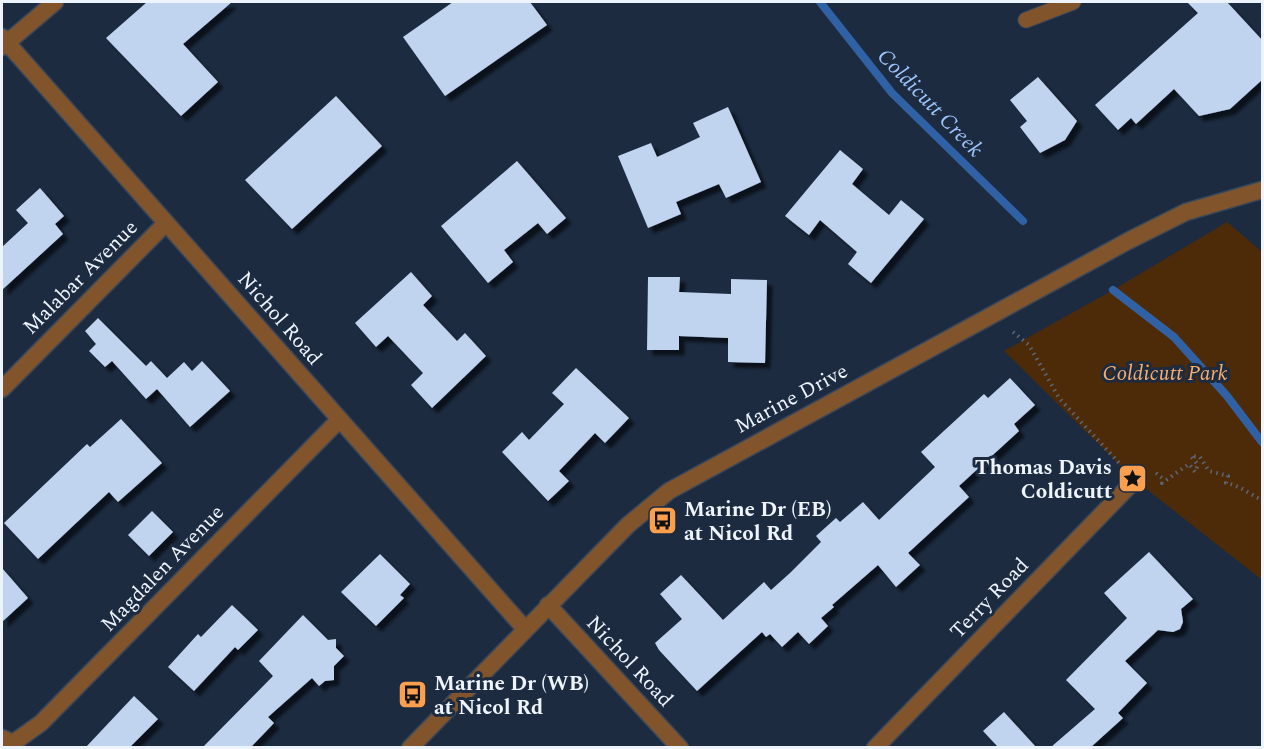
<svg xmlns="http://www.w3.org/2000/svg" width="1264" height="749" font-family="Spectral,serif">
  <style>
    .green { fill: #4e2b08 }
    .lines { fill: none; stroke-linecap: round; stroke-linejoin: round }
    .stream { stroke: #3161a5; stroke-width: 8 }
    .building { fill: #c0d3ef; filter: url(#shadow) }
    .service-casing { stroke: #39475a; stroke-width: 17 }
    .minor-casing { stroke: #39475a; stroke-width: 19 }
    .tertiary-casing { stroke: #39475a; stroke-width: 19 }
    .path { stroke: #5c6879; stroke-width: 4; stroke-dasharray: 1.5 4.5; stroke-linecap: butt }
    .service { stroke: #81542c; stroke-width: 15 }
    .minor { stroke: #81542c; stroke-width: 16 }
    .tertiary { stroke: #81542c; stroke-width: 16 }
    .labels { text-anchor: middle; stroke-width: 6; stroke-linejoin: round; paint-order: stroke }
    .street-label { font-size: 21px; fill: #eef4fd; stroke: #1c2b40 }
    .park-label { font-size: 21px; font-style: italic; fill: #f9ad6c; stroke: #1c2b40 }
    .poi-label { font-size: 21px; font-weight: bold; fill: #eef4fd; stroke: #1c2b40; text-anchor: start }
    .water-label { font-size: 22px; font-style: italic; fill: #9cc3fb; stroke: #1c2b40 }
  </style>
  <defs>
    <filter id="shadow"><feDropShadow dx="5.5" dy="5.5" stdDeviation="1.5" flood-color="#0009"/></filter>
  </defs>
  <rect width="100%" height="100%" fill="#1c2b40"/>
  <path class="green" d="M 1227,222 L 1262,252 L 1262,580 L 1135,480 L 1004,351 L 1113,290 Z"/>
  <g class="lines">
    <g class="stream">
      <path d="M 820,2 L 892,93 L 1023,221"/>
      <path d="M 1113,290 L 1174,337 L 1227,396 L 1262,442"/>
    </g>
  </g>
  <g class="building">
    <path d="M 147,2 L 232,2 L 183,44 L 218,82 L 181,116 L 106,38 Z"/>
    <path d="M 453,2 L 530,2 L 547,25 L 445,96 L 403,37 Z"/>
    <path d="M 1187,2 L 1227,2 L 1263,41 L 1263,79 L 1230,109 L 1199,116 L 1174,89 L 1136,124 L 1131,118 L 1118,130 L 1095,105 L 1198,13 Z"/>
    <path d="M 1038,77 L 1077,121 L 1065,140 L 1040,153 L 1020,127 L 1027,121 L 1010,100 Z"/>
    <path d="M 336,96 L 382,146 L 292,229 L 245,180 Z"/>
    <path d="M 728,107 L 761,182 L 726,198 L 719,184 L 676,202 L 681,214 L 648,228 L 618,156 L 651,143 L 657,157 L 679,147 L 700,137 L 693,123 Z"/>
    <path d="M 840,150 L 863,169 L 852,184 L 889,215 L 901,200 L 924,219 L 871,283 L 848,264 L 857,252 L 820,220 L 809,235 L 785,216 Z"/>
    <path d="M 517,161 L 566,218 L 547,234 L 538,223 L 504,250 L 513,262 L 488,283 L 441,226 Z"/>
    <path d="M 40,188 L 64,216 L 55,224 L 63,234 L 2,290 L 2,247 L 28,223 L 16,210 Z"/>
    <path d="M 411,272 L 432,296 L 423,305 L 457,341 L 465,333 L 486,356 L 432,408 L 411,385 L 423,373 L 388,336 L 376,347 L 355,323 Z"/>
    <path d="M 648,277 L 680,277 L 679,292 L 731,294 L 731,279 L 767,280 L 765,363 L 728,362 L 728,338 L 679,336 L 679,350 L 647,350 Z"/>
    <path d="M 98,318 L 146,366 L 151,361 L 167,378 L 184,362 L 192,371 L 202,361 L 230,391 L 190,427 L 157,389 L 146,399 L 112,361 L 105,367 L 89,351 L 96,344 L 85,331 Z"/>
    <path d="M 576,368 L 629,418 L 605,443 L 595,433 L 559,471 L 569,481 L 548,501 L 502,452 L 522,432 L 529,440 L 564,404 L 552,393 Z"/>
    <path d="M 1010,378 L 1035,405 L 1014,424 L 1019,431 L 959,486 L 969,497 L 908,553 L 920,565 L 896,587 L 878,565 L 832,605 L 834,607 L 821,618 L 828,626 L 809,644 L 798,632 L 782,647 L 770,634 L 766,637 L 762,632 L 697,691 L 659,650 L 655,643 L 682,619 L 660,594 L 681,575 L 723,620 L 764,582 L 771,590 L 790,573 L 821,542 L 816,536 L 836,518 L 840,522 L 863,502 L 879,520 L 935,467 L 921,452 L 984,394 L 988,398 Z"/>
    <path d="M 121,419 L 162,463 L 118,502 L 109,492 L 38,559 L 4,523 L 87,444 L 90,447 Z"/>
    <path d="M 152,511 L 173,532 L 149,556 L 128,535 Z"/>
    <path d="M 1149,552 L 1193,599 L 1181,609 L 1183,622 L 1180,629 L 1173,632 L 1158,630 L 1125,661 L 1147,683 L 1118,713 L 1123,718 L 1091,747 L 1051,747 L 1095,709 L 1066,680 L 1127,618 L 1104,593 Z"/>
    <path d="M 380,554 L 410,584 L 400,595 L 404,598 L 376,626 L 341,592 Z"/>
    <path d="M 2,568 L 28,598 L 2,622 Z"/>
    <path d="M 232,605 L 258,630 L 238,650 L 235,647 L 194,691 L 168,667 L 198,634 L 201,637 Z"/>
    <path d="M 303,615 L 328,640 L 336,639 L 336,648 L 344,656 L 334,666 L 334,680 L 325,681 L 319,686 L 312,678 L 268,717 L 274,723 L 251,747 L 203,747 L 273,676 L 259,661 Z"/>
    <path d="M 134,696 L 158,719 L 130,747 L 86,747 Z"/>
    <path d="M 1004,712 L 1036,747 L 998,747 L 983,731 Z"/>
  </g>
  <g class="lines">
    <defs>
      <path id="service" d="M 1026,20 L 1073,2"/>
      <g id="minor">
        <path d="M 2,47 L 55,2"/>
        <path d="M 2,389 L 166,223"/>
        <path d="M 548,605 L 680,748"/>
        <path d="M 2,738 L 13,743 L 41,723 L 339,420"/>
        <path d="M 875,748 L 1135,480"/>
      </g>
      <g id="tertiary">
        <path d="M 2,37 L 525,629"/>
        <path d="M 410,748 L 628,525 L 669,491 L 1128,241 L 1186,212 L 1262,190"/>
      </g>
    </defs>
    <use href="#service" class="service-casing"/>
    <use href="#minor" class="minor-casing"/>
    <use href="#tertiary" class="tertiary-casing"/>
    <g class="path">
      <path d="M 1013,332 L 1029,345 L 1059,398 L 1120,464"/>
      <path d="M 1156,473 L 1162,478 L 1162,483 L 1189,464 L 1195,472 L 1198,465 L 1191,456 L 1200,457 L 1209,471 L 1228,476 L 1226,483 C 1241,486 1249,494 1262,500"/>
    </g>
    <use href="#service" class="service"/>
    <use href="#minor" class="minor"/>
    <use href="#tertiary" class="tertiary"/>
  </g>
  <defs>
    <symbol id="sight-square" viewBox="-11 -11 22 22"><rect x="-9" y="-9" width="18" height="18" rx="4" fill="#f99f4d" stroke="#1c2b40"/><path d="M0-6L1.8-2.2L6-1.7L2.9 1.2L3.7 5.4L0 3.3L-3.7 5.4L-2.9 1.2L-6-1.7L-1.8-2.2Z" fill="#111"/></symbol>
    <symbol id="bus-square" viewBox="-11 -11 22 22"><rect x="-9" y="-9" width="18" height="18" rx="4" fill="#f99f4d" stroke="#1c2b40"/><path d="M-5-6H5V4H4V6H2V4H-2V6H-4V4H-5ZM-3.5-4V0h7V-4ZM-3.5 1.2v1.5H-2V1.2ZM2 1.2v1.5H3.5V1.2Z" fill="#111"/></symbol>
  </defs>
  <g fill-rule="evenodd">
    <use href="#sight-square" x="1116" y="462" width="33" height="33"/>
    <use href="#bus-square" x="646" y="504" width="33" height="33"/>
    <use href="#bus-square" x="396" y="678" width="33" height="33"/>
  </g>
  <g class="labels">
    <g class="street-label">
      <text transform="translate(80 277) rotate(-45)" y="7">Malabar Avenue</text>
      <text transform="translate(280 318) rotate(49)" y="7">Nichol Road</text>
      <text transform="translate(791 398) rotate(-28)" y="7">Marine Drive</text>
      <text transform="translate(162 568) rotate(-46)" y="7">Magdalen Avenue</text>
      <text transform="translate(989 598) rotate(-46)" y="7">Terry Road</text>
      <text transform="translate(630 661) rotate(47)" y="7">Nichol Road</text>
    </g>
    <g class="park-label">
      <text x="1165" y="380">Coldicutt Park</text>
    </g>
    <g class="poi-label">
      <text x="1112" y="474" text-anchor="end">Thomas Davis<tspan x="1112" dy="24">Coldicutt</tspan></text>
      <text x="684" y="516">Marine Dr (EB)<tspan x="684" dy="24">at Nicol Rd</tspan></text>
      <text x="434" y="690">Marine Dr (WB)<tspan x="434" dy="24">at Nicol Rd</tspan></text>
    </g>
    <g class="water-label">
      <text transform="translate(931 102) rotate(46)" y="8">Coldicutt Creek</text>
    </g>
  </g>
  <rect width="1264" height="749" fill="none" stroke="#eef4fd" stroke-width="6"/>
</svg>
